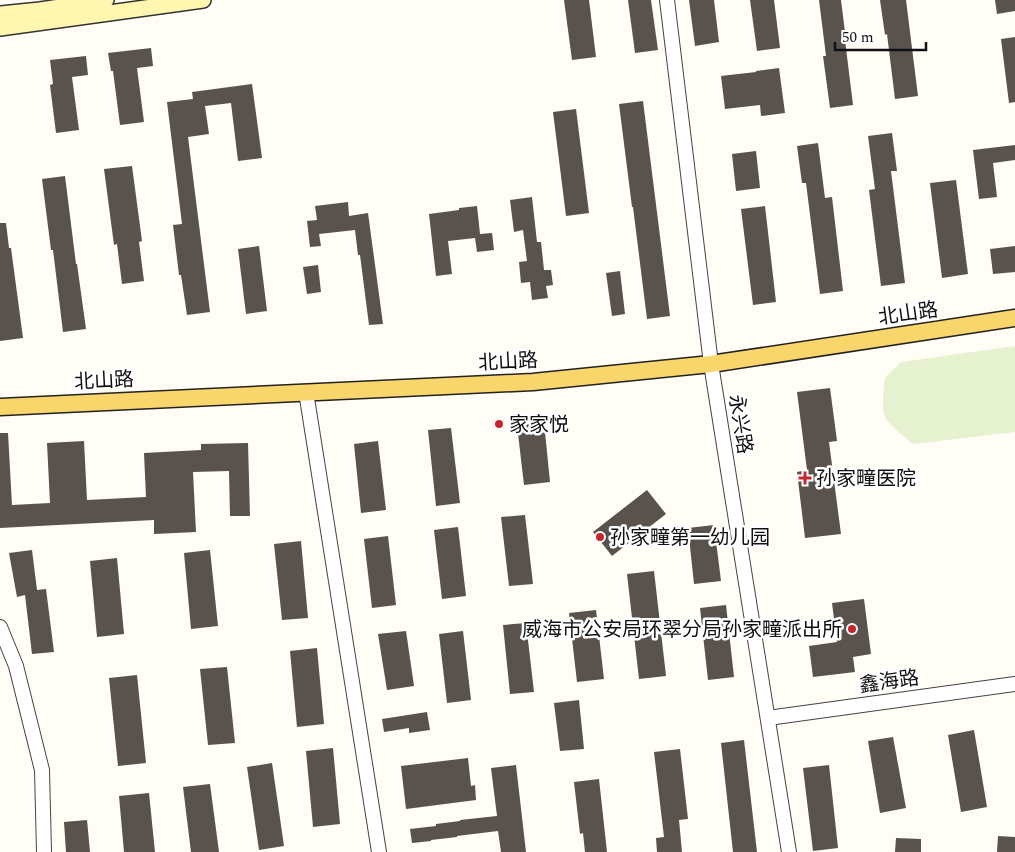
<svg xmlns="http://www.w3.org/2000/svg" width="1015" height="852" font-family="Spectral,'Noto Sans SC',serif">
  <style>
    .pitch { fill: #e6f2cf }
    .building { fill: #5a524d }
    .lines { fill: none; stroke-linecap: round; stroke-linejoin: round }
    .tertiary-casing { stroke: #444; stroke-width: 16 }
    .secondary-casing { stroke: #333; stroke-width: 18 }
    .primary-casing { stroke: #222; stroke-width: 19 }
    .tertiary { stroke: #fff; stroke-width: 14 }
    .secondary { stroke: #fff6b0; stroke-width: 15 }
    .primary { stroke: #f9d66b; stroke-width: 16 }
    .poi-dot { fill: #c4262e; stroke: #fff; stroke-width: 2 }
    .labels { text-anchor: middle; stroke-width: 5; stroke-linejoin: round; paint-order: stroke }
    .street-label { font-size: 20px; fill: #111; stroke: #fff }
    .poi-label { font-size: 20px; fill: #111; stroke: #fff; text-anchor: start }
  </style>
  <rect width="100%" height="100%" fill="#fffdf5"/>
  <path class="pitch" d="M 1015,346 L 1015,432 L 913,444 C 907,439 887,423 885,417 C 881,408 884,387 885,378 L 901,362 Z"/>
  <g class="building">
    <path d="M 564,0 L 589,0 L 596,57 L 572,60 Z"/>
    <path d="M 628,0 L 651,0 L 658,50 L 635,53 Z"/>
    <path d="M 689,0 L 714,0 L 719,42 L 695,46 Z"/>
    <path d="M 750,0 L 774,0 L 780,48 L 757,51 Z"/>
    <path d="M 819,0 L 841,0 L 846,40 L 845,40 L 853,105 L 830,108 L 823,56 L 826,56 Z"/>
    <path d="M 880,0 L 906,0 L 918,96 L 895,99 L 887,34 L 885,35 Z"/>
    <path d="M 995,0 L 1015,0 L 1015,11 L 997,14 Z"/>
    <path d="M 1015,37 L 1015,102 L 1009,103 L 1001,39 Z"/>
    <path d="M 151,48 L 153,66 L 137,68 L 144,122 L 120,125 L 113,71 L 111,71 L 108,53 Z"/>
    <path d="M 86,56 L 88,75 L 72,77 L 79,130 L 56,133 L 50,85 L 53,84 L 50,60 Z"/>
    <path d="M 779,68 L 785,113 L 761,116 L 760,105 L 725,109 L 721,76 L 756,72 L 756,71 Z"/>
    <path d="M 252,84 L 262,158 L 238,161 L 231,103 L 205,106 L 209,134 L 188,137 L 210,312 L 187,315 L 181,275 L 179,275 L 173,225 L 182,224 L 167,102 L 193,99 L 192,92 Z"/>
    <path d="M 643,101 L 670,316 L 647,319 L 633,207 L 632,207 L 619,104 Z"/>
    <path d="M 576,109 L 589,213 L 566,216 L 553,112 Z"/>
    <path d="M 892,133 L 897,171 L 891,171 L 905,283 L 881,286 L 869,190 L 875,189 L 868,136 Z"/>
    <path d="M 818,143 L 825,198 L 832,197 L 843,291 L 820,294 L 806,183 L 802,183 L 797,146 Z"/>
    <path d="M 1015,145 L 1015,160 L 993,163 L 997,197 L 979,199 L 973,150 Z"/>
    <path d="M 756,151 L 760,188 L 736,191 L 732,154 Z"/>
    <path d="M 132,166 L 142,241 L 139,242 L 144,281 L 122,284 L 117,244 L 114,245 L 104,169 Z"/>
    <path d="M 65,176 L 76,264 L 77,264 L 86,329 L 63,332 L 53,250 L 51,250 L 42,179 Z"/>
    <path d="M 956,180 L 968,274 L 942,278 L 930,183 Z"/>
    <path d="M 532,197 L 537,242 L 541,242 L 544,270 L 551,270 L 553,285 L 546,286 L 548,298 L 532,300 L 530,282 L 521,283 L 519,262 L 527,261 L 523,230 L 514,232 L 510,200 Z"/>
    <path d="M 348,202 L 349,216 L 368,213 L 383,324 L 369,325 L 360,255 L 358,255 L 355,230 L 319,234 L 321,246 L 310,247 L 307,221 L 317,220 L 315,206 Z"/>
    <path d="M 477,206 L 480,234 L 492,233 L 494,250 L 477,252 L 475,238 L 448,241 L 452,274 L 436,276 L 429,214 L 459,210 L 459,208 Z"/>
    <path d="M 765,206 L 776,302 L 753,305 L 741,209 Z"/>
    <path d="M 0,223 L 6,223 L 9,248 L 11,248 L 23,338 L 0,341 Z"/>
    <path d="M 259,246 L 267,311 L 246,314 L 238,249 Z"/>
    <path d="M 1015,246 L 1015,272 L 993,274 L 990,249 Z"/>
    <path d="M 318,265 L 321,292 L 307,294 L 303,267 Z"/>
    <path d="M 620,271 L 625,314 L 612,316 L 606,273 Z"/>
    <path d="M 830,388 L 837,441 L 829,442 L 841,534 L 805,538 L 797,472 L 807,470 L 797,392 Z"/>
    <path d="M 544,422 L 550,482 L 524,485 L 517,425 Z"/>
    <path d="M 451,428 L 460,503 L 436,506 L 428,430 Z"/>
    <path d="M 0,433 L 8,433 L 12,505 L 50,503 L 47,443 L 84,441 L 87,500 L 146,497 L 144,453 L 201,450 L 201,444 L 248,443 L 250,516 L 230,516 L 229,471 L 193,472 L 196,532 L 154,534 L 154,520 L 0,528 Z"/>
    <path d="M 378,441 L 386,510 L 361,513 L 354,444 Z"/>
    <path d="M 647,490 L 666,514 L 612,556 L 593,532 Z"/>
    <path d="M 525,515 L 533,584 L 509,586 L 501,517 Z"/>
    <path d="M 714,525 L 721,581 L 694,584 L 688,528 Z"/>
    <path d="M 458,527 L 466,596 L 442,599 L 434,530 Z"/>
    <path d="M 388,536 L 396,605 L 372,608 L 364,539 Z"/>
    <path d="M 301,541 L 308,618 L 282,620 L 274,544 Z"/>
    <path d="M 32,550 L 37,590 L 46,589 L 54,652 L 32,654 L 25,595 L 17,597 L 9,553 Z"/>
    <path d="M 210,550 L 218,626 L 191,629 L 184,553 Z"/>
    <path d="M 117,558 L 124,634 L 97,637 L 90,561 Z"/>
    <path d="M 654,571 L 666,676 L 639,679 L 627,574 Z"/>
    <path d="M 864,599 L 871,654 L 853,657 L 855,672 L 813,677 L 809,646 L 837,642 L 832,603 Z"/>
    <path d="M 726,605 L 734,677 L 708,680 L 700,608 Z"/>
    <path d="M 596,610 L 604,679 L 577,682 L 569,613 Z"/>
    <path d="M 526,623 L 534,692 L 510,694 L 503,625 Z"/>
    <path d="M 406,631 L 414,686 L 387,690 L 378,634 Z"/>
    <path d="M 463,631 L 471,700 L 447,703 L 439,634 Z"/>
    <path d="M 317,648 L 324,724 L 297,727 L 290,651 Z"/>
    <path d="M 227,667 L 235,743 L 208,745 L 200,669 Z"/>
    <path d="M 137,675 L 146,763 L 118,766 L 109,678 Z"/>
    <path d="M 579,700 L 584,749 L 560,751 L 554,703 Z"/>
    <path d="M 427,712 L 430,730 L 409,733 L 409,728 L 384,732 L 382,719 Z"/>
    <path d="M 974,730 L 987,807 L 961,812 L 948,735 Z"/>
    <path d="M 893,737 L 906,808 L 880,813 L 868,741 Z"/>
    <path d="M 744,740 L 757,852 L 733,852 L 721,743 Z"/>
    <path d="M 333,748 L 340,824 L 313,827 L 306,751 Z"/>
    <path d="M 680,749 L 688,819 L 679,820 L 682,852 L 657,852 L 656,838 L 664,837 L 654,752 Z"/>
    <path d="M 468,758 L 471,786 L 475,785 L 476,800 L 406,809 L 401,766 Z"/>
    <path d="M 272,763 L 284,846 L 259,850 L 247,767 Z"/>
    <path d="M 516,765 L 526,852 L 501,852 L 498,831 L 457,836 L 457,837 L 431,840 L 431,841 L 412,843 L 410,829 L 436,826 L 436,824 L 460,821 L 460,820 L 497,816 L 491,768 Z"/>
    <path d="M 829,765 L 838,848 L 813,851 L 803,768 Z"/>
    <path d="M 599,779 L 607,852 L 585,852 L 583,833 L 580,834 L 574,782 Z"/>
    <path d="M 210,784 L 219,852 L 191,852 L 183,787 Z"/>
    <path d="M 149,793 L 155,852 L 124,852 L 119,796 Z"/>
    <path d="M 87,820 L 90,852 L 66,852 L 64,822 Z"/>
    <path d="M 998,836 L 1015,837 L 1015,852 L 997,852 Z"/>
    <path d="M 896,838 L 921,839 L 921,852 L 895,852 Z"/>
  </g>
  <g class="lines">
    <defs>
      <g id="tertiary">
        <path d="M 667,0 L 711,364 L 789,852"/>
        <path d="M 306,392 L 379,852"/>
        <path d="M 0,627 L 16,666 L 42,770 L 44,852"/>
        <path d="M 768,718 L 1015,684"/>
      </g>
      <g id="secondary">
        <path d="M 0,14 L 40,10 L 106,0"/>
        <path d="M 0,28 L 203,0"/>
      </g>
      <path id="primary" d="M 0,407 L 533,382 L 711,364 L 1015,318"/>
    </defs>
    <use href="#tertiary" class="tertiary-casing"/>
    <use href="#secondary" class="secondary-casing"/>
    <use href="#primary" class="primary-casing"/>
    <use href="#tertiary" class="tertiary"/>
    <use href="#secondary" class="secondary"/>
    <use href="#primary" class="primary"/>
  </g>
  <g class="poi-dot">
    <circle cx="499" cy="424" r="5"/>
    <path d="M802.5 470.5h5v5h5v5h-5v5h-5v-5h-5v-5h5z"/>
    <circle cx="600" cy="537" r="5"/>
    <circle cx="852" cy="629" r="5"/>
  </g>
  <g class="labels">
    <g class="street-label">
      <text transform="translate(908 313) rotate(-8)" y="7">北山路</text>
      <text transform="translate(508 361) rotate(-3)" y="7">北山路</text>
      <text transform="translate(104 380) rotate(-3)" y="7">北山路</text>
      <text transform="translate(741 424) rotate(81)" y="7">永兴路</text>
      <text transform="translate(889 681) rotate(-8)" y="7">鑫海路</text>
    </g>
    <g class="poi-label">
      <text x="509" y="431">家家悦</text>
      <text x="816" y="485">孙家疃医院</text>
      <text x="610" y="544">孙家疃第一幼儿园</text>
      <text x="842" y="636" text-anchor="end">威海市公安局环翠分局孙家疃派出所</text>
    </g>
  </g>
  <path d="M835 42v8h91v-8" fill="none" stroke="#111111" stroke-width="2.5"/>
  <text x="842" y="42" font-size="15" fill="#111111" stroke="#ffffff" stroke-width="4" paint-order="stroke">50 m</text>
</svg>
